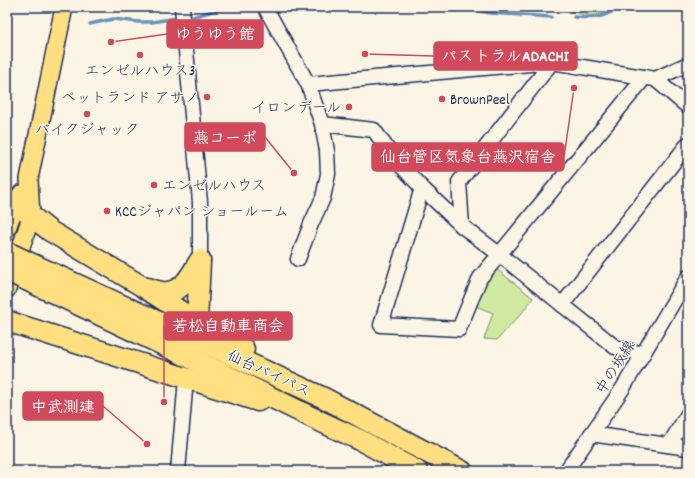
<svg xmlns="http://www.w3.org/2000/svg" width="695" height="478" font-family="Dekko,'Klee One',sans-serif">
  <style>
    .green { fill: #cfeaa0; stroke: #758c7f }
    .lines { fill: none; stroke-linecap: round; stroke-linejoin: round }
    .stream { stroke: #6794bc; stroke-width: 3.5 }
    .minor-casing { stroke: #1b2f5e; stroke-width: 17 }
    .major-casing { stroke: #1b2f5e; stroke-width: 20 }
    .highway-casing { stroke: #1b2f5e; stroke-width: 23 }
    .minor { stroke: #fcf5e5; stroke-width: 14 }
    .major { stroke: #ffdf80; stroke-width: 17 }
    .highway { stroke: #ffdf80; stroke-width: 20 }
    .highway-bridge-casing { stroke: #1b2f5e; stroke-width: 23; stroke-linecap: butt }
    .highway-bridge { stroke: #ffdf80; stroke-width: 20 }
    .poi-dot { fill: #d1495b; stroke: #fcf5e5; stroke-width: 1.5 }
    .labels { text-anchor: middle; stroke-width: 3; stroke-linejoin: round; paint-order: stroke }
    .poi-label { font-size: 15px; fill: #1b2f5e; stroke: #fcf5e5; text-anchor: start }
    .street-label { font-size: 15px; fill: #1b2f5e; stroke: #fcf5e5 }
    .leader { fill: none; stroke: #d1495b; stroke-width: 1.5 }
    .callout-dot { fill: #d1495b; stroke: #fcf5e5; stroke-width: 1.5 }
    .callout { fill: #d1495b; stroke: #d1495b; stroke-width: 1.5 }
    .callout-label { font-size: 16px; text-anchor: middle; font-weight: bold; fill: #fff }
  </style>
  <rect width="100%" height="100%" fill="#fcf5e5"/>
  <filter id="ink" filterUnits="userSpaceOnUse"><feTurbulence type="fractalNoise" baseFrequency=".025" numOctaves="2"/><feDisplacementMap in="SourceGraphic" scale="8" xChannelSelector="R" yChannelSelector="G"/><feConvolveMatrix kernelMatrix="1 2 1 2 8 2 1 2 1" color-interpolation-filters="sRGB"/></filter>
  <g filter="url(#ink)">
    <g class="green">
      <path d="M 503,7 L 614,7 C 609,11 603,14 597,15 C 584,17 571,10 559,9 C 540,8 521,10 503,7 Z"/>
      <path d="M 494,267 L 533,298 L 521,314 L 497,340 L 484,339 L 493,313 L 473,305 Z"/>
    </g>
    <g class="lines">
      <g class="stream">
        <path d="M 462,7 L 490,13 L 551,17"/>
        <path d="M 193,17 L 225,7"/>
        <path d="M 574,17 C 597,18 600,19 620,7"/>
        <path d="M 90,24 L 113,19 L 139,22 L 152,22 L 176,18"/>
      </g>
      <defs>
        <g id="minor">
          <path d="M 182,7 L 200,202 L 200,260"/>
          <path d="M 265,7 L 308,84 L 322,124 L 327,151 L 328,174 L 323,198 L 311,224 L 298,259"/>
          <path d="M 655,79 L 688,107"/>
          <path d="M 308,84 L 552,62 L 655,79 L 688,64"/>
          <path d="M 322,124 L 374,130 L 393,157 L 422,188 L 462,226 L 499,254 L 615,347 L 643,354"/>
          <path d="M 422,188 L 381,325 L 459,329 L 480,278 L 645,77"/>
          <path d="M 462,226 L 459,182 L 552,62"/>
          <path d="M 562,305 L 688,144"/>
          <path d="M 591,434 L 688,448"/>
          <path d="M 669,445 L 688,414"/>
          <path d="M 178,471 L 186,379"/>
          <path d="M 566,471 L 623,388 L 688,277"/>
        </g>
        <g id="major">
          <path d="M 7,228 L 16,204 L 21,194"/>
          <path d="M 7,289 L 31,217 L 29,179 L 64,7"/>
        </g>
        <g id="highway">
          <path d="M 7,201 L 16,204 L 50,231 L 145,288 L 197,322 L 244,349"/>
          <path d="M 26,261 L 324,398 L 462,471"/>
          <path d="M 22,278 L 220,372 L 311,417 L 360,440 L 417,471"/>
          <path d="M 148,288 C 154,290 161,293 167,292 C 184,291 192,273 200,260"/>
          <path d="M 7,321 L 258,401"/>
          <path d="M 197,322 L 200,262"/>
        </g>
      </defs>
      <use href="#minor" class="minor-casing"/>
      <use href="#major" class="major-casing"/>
      <use href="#highway" class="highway-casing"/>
      <use href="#minor" class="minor"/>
      <use href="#major" class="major"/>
      <use href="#highway" class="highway"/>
      <defs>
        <g id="highway-bridge">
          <path d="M 7,252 L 26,261"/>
          <path d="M 7,271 L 22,278"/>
        </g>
      </defs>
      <use href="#highway-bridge" class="highway-bridge-casing"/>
      <use href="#highway-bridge" class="highway-bridge"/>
    </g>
  </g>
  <g class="poi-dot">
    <circle cx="140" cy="55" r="4"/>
    <circle cx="207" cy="97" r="4"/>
    <circle cx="442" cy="99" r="4"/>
    <circle cx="349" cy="107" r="4"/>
    <circle cx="87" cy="114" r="4"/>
    <circle cx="154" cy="185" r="4"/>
    <circle cx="107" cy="211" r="4"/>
  </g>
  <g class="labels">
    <g class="poi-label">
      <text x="140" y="75" text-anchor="middle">エンゼルハウス3</text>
      <text x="199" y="102" text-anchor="end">ペットランド アサノ</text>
      <text x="450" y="104">BrownPeel</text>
      <text x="341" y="112" text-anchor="end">イロンデール</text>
      <text x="87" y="134" text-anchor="middle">バイクジャック</text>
      <text x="162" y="190">エンゼルハウス</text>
      <text x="115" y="216">KCCジャパン ショールーム</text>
    </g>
    <g class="street-label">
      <text transform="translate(615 367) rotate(-58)" y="5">中の坂線</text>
      <text transform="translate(269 373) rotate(25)" y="5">仙台バイパス</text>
    </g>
  </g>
  <path class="leader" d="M111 42L167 34M365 54L434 56M294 173L265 137M574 88L564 157M164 402L164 326M147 444L103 406"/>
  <g class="callout-dot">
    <circle cx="111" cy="42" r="4"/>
    <circle cx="365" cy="54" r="4"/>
    <circle cx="294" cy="173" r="4"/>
    <circle cx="574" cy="88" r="4"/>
    <circle cx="164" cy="402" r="4"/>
    <circle cx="147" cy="444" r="4"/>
  </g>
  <g class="callout">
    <rect x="167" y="20" width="96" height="28" rx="4"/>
    <rect x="434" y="42" width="143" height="28" rx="4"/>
    <rect x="185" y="123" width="80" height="28" rx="4"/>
    <rect x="372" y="143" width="192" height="28" rx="4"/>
    <rect x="164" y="312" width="128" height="28" rx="4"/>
    <rect x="23" y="392" width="80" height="28" rx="4"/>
  </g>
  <g class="callout-label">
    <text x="215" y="39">ゆうゆう館</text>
    <text x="505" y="61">パストラルADACHI</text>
    <text x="225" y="143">燕コーポ</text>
    <text x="468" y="162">仙台管区気象台燕沢宿舎</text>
    <text x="228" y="331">若松自動車商会</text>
    <text x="63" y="412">中武測建</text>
  </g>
  <rect width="695" height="478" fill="none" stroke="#fcf5e5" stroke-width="24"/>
  <rect x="12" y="12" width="671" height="454" fill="none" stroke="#1b2f5e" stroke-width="1.5" filter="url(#ink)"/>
</svg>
